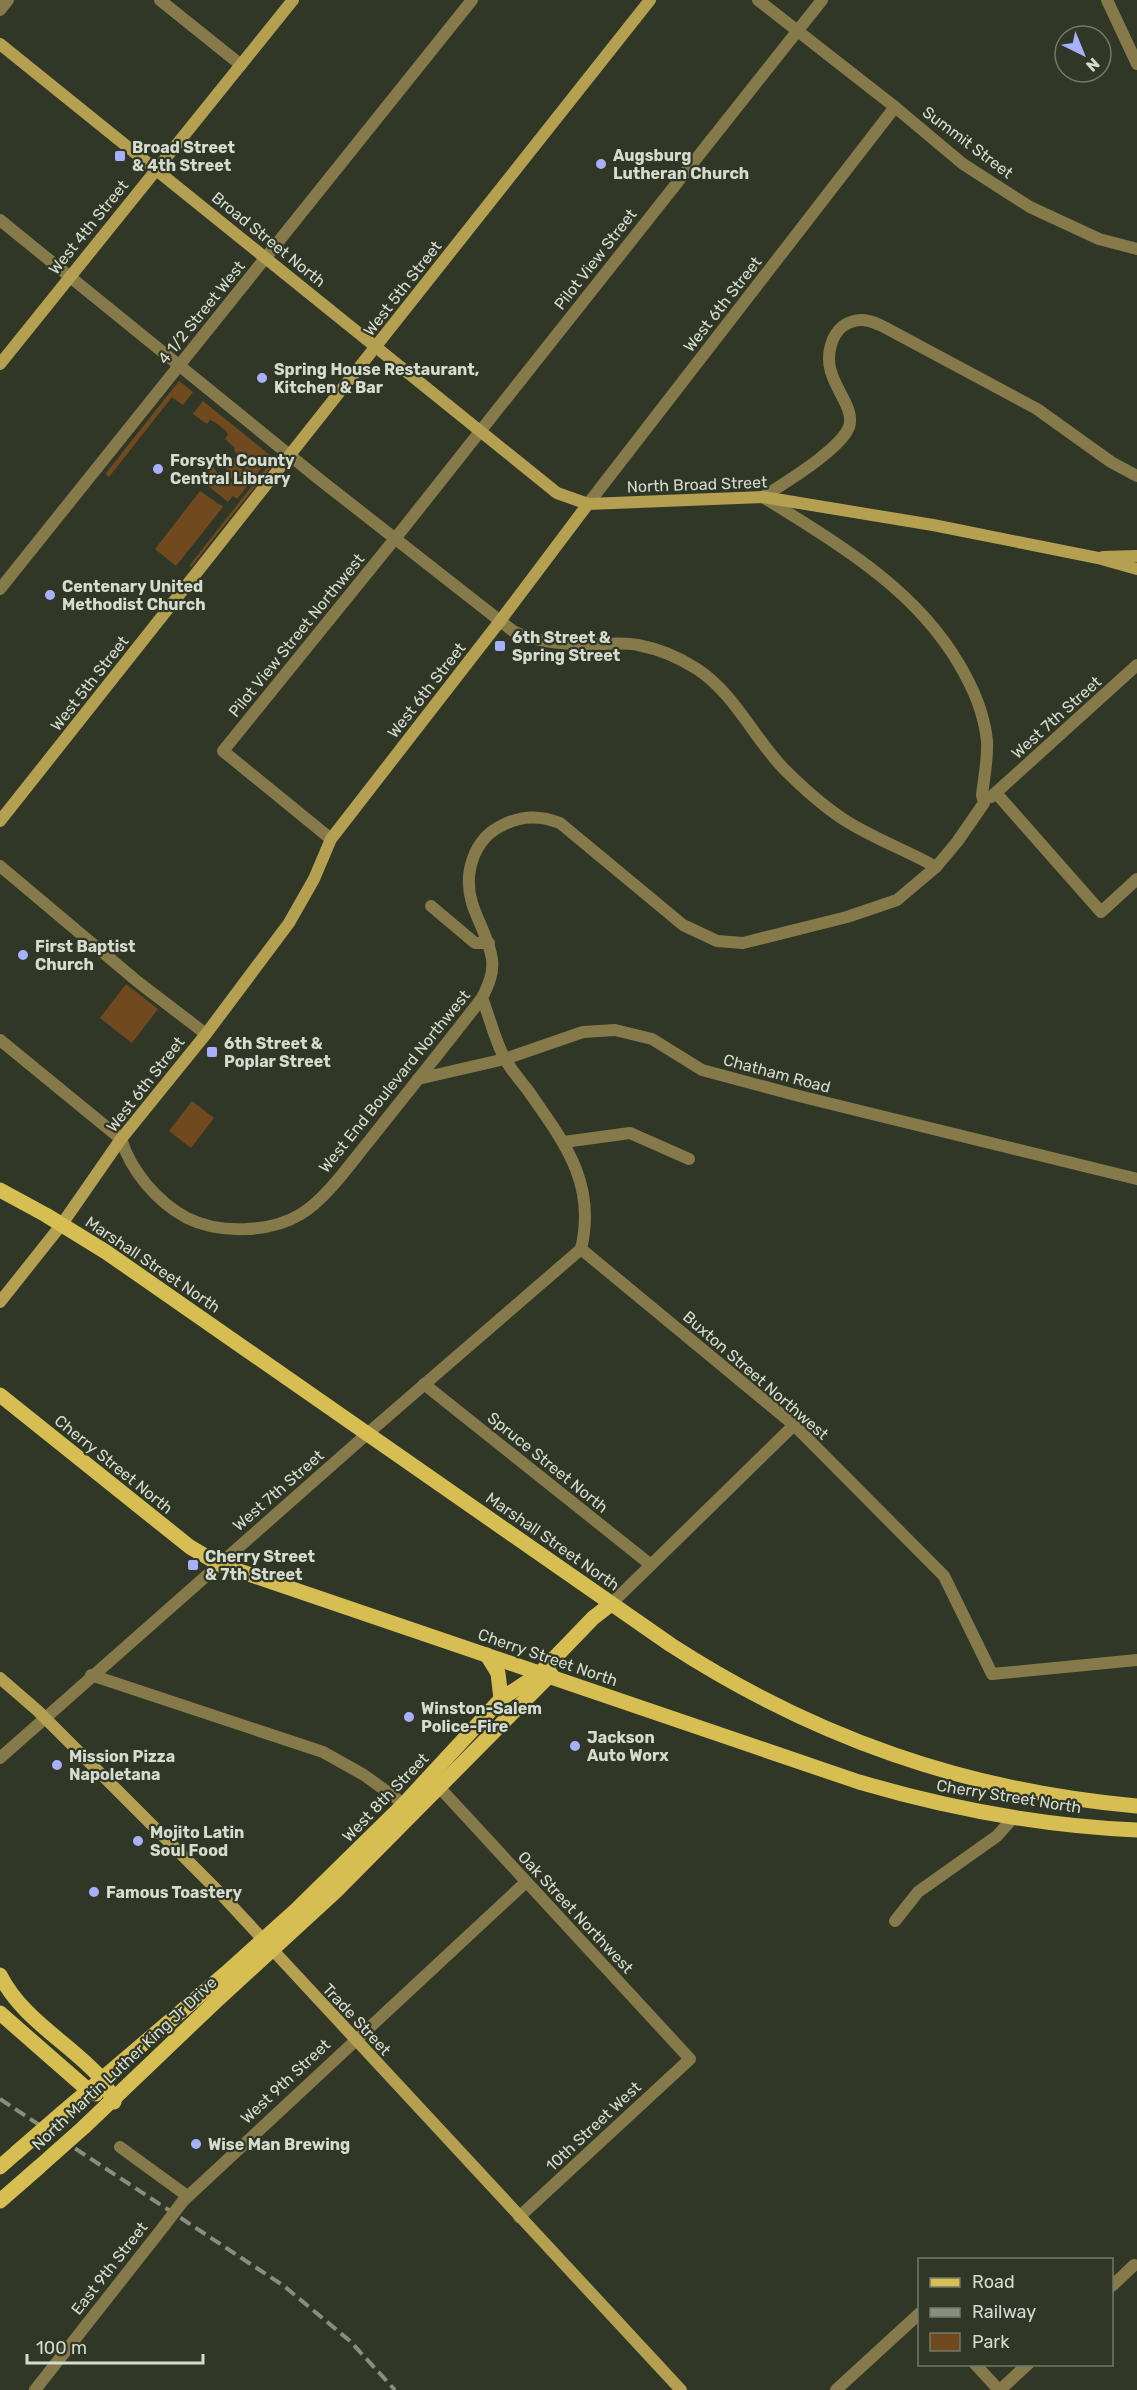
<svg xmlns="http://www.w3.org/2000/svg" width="1137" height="2390" font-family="Rubik,sans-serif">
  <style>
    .green { fill: #70491f }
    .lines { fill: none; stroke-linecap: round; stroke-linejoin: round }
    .street { stroke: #867a4a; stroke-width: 12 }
    .secondary { stroke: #b4a050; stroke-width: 12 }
    .primary { stroke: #d7be53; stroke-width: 15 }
    .rail { stroke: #878d7f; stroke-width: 4; stroke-dasharray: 12 6; stroke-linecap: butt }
    .street-bridge { stroke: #867a4a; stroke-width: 12 }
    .primary-bridge { stroke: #d7be53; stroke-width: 15 }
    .poi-dot { fill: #a8b0fc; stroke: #303726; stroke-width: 2 }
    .labels { text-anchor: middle; stroke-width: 4.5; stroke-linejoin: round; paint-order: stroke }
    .street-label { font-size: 16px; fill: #d6dbd0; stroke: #303726 }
    .poi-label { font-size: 16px; font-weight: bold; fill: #d6dbd0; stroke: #303726; text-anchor: start }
  </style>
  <rect width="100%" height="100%" fill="#303726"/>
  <g class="green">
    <path d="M 179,381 L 193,392 L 183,405 L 172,397 L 109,477 L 107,476 L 106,473 Z"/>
    <path d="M 203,401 L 271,456 L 237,499 L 233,496 L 228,502 L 202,481 L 213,467 L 223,480 L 236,483 C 249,474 247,461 235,452 L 234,447 L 225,439 L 228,434 C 225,429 216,422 210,420 L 207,424 L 193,414 Z"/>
    <path d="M 236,457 C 245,464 245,476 234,481 L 227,475 L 226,466 L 231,458 Z"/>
    <path d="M 274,458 L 275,462 L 191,567 L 189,566 Z"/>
    <path d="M 200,491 L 223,507 L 176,566 L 155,549 Z"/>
    <path d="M 126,984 L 158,1009 L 132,1043 L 100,1018 Z"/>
    <path d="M 192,1101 L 214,1118 L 191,1148 L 169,1131 Z"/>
  </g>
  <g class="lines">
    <g class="street">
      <path d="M 160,0 L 241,65"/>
      <path d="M 758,0 L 895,107 L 963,164 L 1030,207 L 1099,239 L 1137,249"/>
      <path d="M 1107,0 L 1137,64"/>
      <path d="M 0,10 L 8,0"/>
      <path d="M 0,220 L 319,479 L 513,631 C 537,643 570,645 597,644 C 611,644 625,642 638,645 C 659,649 680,658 697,669 C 735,694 753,737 784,769 C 801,786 822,805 843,819 C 872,838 906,850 936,867"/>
      <path d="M 588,504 L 895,107"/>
      <path d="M 0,589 L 472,0"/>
      <path d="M 996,793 L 1101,912 L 1137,879"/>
      <path d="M 991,797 L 1137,665"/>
      <path d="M 331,839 L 223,751 L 402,530 L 822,0"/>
      <path d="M 0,866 L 138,982 L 206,1034"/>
      <path d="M 431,906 L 475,943 L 489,943"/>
      <path d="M 482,998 C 490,1018 495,1041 505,1059 C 511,1070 520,1080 527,1089 C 563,1141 597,1182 581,1249"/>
      <path d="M 0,1040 L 121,1139 C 131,1171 157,1202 187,1218 C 219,1234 270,1233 301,1214 C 326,1199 350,1164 369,1141 C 407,1093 445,1046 482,998 C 488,986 494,973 492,959 C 489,939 478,922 472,903 C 463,873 474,838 503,825 C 522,815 540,815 560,823 L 683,925 L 717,941 L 743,943 L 847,917 L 897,900 L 936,867 L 957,842 L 984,803 L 982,795 C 984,777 988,759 987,741 C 984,712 973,688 959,664 C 914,587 836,543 763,497 C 784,483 840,450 849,427 C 857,403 820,380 831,345 C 833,337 837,331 843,326 C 859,316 871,320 886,328 L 1037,409 L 1111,462 L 1137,476"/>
      <path d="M 418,1079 L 505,1059 L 583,1032 L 615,1030 L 652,1039 L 702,1070 L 799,1096 L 1137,1179"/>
      <path d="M 564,1142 L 630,1133 L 689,1159"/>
      <path d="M 581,1249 L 794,1425 L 944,1576 L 992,1674 L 1137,1660"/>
      <path d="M 424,1384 L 651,1565"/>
      <path d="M 611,1604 L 794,1425"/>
      <path d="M 91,1675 L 323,1752 L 364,1775 L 404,1804"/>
      <path d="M 0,1758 L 367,1434 L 581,1249"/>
      <path d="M 439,1787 L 690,2059 L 519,2217"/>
      <path d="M 895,1921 L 918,1892 L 997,1836 L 1013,1818"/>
      <path d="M 120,2147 L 186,2195"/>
      <path d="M 183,2201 L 526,1882"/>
      <path d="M 1112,2286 L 1134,2265"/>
      <path d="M 975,2364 L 999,2390"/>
      <path d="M 35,2390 L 164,2226"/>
      <path d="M 836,2390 L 920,2313"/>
      <path d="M 1000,2390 L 1028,2364"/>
    </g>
    <g class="secondary">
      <path d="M 0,44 L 557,493 L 588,504 L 763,497 L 933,525 L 1098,558 L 1137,569"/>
      <path d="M 0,364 L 293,0"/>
      <path d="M 1103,557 L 1137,556"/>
      <path d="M 0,821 L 650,0"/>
      <path d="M 0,1302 L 62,1224 L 121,1139 L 206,1034 L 289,923 L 314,879 L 331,839 L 500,621 L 588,504"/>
      <path d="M 0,1678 L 38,1711 L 219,1892 L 681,2390"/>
    </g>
    <g class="primary">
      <path d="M 0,1190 L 46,1215 L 106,1252 L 671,1645 C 815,1738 967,1791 1137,1806"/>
      <path d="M 0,1395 L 190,1547 L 219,1564 L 859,1782 C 951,1809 1042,1826 1137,1830"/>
      <path d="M 487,1655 L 498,1673 L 501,1699"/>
      <path d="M 0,1975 C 22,2019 68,2042 100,2077 C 106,2084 110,2094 114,2102"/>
      <path d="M 0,2013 L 88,2090 L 96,2094"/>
      <path d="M 62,2113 L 225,1974 L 295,1911 L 404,1804 L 501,1699 L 539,1674 L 593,1618 L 611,1604"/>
      <path d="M 84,2127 L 215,2002 L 336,1891 L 551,1674"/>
      <path d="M 0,2167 L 17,2152"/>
      <path d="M 0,2201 L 39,2167"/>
    </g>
    <path class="rail" d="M 0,2099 L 284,2286 L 350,2341 L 395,2390"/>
    <path class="street-bridge" d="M 164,2226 L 183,2201"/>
    <g class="primary-bridge">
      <path d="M 17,2152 L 62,2113"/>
      <path d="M 39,2167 L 84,2127"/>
    </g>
  </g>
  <g class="poi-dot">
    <rect x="114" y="150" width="12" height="12" rx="3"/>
    <circle cx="601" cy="164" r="6"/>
    <circle cx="262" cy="378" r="6"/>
    <circle cx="158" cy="469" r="6"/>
    <circle cx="50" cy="595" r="6"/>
    <rect x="494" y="640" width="12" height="12" rx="3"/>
    <circle cx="23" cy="955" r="6"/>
    <rect x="206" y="1046" width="12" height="12" rx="3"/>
    <rect x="187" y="1559" width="12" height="12" rx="3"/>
    <circle cx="409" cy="1717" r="6"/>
    <circle cx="575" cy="1746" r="6"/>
    <circle cx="57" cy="1765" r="6"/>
    <circle cx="138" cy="1841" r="6"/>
    <circle cx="94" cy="1892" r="6"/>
    <circle cx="196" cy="2144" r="6"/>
  </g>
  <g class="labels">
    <g class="street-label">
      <text transform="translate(968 142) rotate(37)" y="6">Summit Street</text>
      <text transform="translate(88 227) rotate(-51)" y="6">West 4th Street</text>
      <text transform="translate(269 239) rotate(39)" y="6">Broad Street North</text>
      <text transform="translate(595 259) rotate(-52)" y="6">Pilot View Street</text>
      <text transform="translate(402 288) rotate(-52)" y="6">West 5th Street</text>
      <text transform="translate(722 304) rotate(-52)" y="6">West 6th Street</text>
      <text transform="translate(201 312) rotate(-51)" y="6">4 1/2 Street West</text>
      <text transform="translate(697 484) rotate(-2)" y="6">North Broad Street</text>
      <text transform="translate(296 635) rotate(-51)" y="6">Pilot View Street Northwest</text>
      <text transform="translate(89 683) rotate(-52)" y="6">West 5th Street</text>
      <text transform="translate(426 690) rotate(-52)" y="6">West 6th Street</text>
      <text transform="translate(1056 717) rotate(-42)" y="6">West 7th Street</text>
      <text transform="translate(777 1073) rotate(15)" y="6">Chatham Road</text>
      <text transform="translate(394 1081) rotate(-51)" y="6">West End Boulevard Northwest</text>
      <text transform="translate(145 1084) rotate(-52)" y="6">West 6th Street</text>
      <text transform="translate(153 1264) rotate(34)" y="6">Marshall Street North</text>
      <text transform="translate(756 1375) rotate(41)" y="6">Buxton Street Northwest</text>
      <text transform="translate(548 1462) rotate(39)" y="6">Spruce Street North</text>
      <text transform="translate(114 1464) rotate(39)" y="6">Cherry Street North</text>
      <text transform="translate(278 1490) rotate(-41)" y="6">West 7th Street</text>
      <text transform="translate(553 1541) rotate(35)" y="6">Marshall Street North</text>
      <text transform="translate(548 1657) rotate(19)" y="6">Cherry Street North</text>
      <text transform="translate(1009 1796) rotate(9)" y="6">Cherry Street North</text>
      <text transform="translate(385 1797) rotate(-46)" y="6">West 8th Street</text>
      <text transform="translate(576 1912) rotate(47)" y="6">Oak Street Northwest</text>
      <text transform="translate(357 2019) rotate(47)" y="6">Trade Street</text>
      <text transform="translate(124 2063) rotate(-43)" y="6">North Martin Luther King Jr Drive</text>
      <text transform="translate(285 2081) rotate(-43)" y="6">West 9th Street</text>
      <text transform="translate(593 2126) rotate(-43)" y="6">10th Street West</text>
      <text transform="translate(109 2268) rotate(-52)" y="6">East 9th Street</text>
    </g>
    <g class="poi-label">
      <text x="132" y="153">Broad Street<tspan x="132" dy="18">&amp; 4th Street</tspan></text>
      <text x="613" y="161">Augsburg<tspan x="613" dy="18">Lutheran Church</tspan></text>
      <text x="274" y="375">Spring House Restaurant,<tspan x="274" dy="18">Kitchen &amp; Bar</tspan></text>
      <text x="170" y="466">Forsyth County<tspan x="170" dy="18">Central Library</tspan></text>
      <text x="62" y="592">Centenary United<tspan x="62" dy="18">Methodist Church</tspan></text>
      <text x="512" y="643">6th Street &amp;<tspan x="512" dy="18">Spring Street</tspan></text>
      <text x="35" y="952">First Baptist<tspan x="35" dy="18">Church</tspan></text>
      <text x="224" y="1049">6th Street &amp;<tspan x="224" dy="18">Poplar Street</tspan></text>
      <text x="205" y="1562">Cherry Street<tspan x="205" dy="18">&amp; 7th Street</tspan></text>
      <text x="421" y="1714">Winston-Salem<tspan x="421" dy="18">Police-Fire</tspan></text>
      <text x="587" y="1743">Jackson<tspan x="587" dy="18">Auto Worx</tspan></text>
      <text x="69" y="1762">Mission Pizza<tspan x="69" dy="18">Napoletana</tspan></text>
      <text x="150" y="1838">Mojito Latin<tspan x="150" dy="18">Soul Food</tspan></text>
      <text x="106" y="1898">Famous Toastery</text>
      <text x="208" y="2150">Wise Man Brewing</text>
    </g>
  </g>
  <rect x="918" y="2258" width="195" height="108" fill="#303726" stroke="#72796a" stroke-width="1.5"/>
  <rect x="930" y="2278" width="30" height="9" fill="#d7be53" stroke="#72796a" stroke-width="1.5"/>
  <text x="972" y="2288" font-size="18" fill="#d6dbd0">Road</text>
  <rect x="930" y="2308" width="30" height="9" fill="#878d7f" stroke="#72796a" stroke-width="1.5"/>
  <text x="972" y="2318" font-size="18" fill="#d6dbd0">Railway</text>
  <rect x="930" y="2333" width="30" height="18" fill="#70491f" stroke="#72796a" stroke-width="1.5"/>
  <text x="972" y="2348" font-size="18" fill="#d6dbd0">Park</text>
  <g transform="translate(1083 54) rotate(137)"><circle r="28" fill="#303726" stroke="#72796a" stroke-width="1.5"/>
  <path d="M0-4.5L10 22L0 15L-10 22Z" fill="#a8b0fc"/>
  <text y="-9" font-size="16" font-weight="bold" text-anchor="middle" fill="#d6dbd0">N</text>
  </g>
  <path d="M27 2354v9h176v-9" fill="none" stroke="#d6dbd0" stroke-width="3"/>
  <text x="36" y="2354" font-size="18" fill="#d6dbd0" stroke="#303726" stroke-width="4.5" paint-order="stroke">100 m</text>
</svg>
